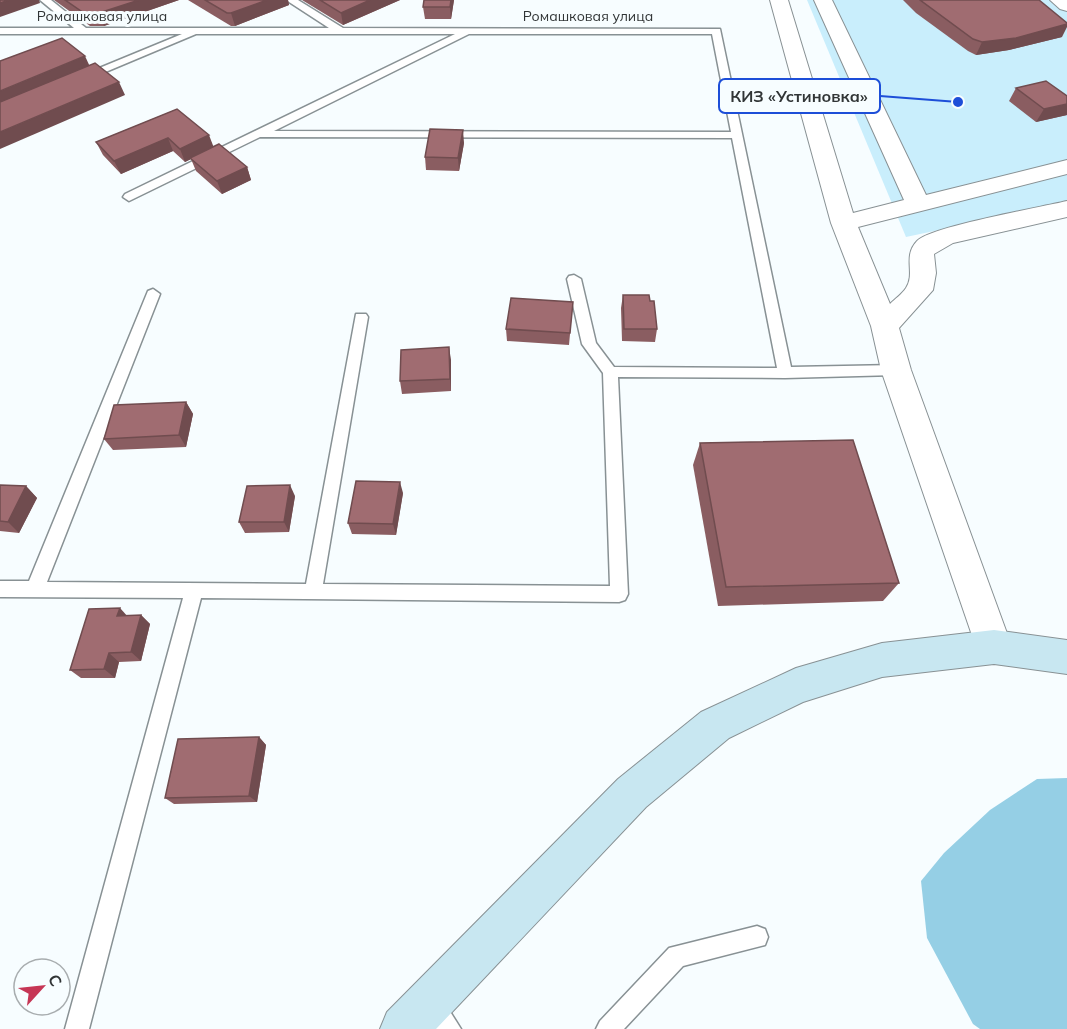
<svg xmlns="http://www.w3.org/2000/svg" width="1067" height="1029" font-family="Mulish,sans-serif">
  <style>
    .green { fill: #c9eefc }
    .water { fill: #95cfe5 }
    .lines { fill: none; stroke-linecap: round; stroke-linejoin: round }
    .lane-casing { stroke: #889194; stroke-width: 3 }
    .street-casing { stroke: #889194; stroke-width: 2 }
    .secondary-casing { stroke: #889194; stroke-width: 2 }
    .lane { fill: #fff; fill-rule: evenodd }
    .street { fill: #fff; fill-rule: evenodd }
    .secondary { fill: #c8e7f1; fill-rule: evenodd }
    .wall { fill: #8a5d61 }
    .shaded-wall { fill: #704c4f }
    .building { fill: #a06c71; stroke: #704c4f; stroke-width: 1.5 }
    .labels { text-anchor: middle; stroke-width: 6; stroke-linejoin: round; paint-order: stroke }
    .far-street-label { font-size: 14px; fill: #313536; stroke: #f7fdff }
    .leader { fill: none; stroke: #1d4ed8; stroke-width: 2 }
    .callout-dot { fill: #1d4ed8; stroke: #f7fdff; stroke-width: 2 }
    .callout { fill: #f7fdff; stroke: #1d4ed8; stroke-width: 2 }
    .callout-label { font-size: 16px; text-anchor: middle; font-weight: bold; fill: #313536 }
  </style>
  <rect width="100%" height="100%" fill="#f7fdff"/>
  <path class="green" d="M 807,0 L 1067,0 L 1067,203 L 906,237 Z"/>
  <path class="water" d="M 1067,778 L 1067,1029 L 980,1029 L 973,1024 L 927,938 L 921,881 L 944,853 L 990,810 L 1037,779 Z"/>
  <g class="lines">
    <defs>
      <g id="lane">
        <path d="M 40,0 L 51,0 L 86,28 L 329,28 L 286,0 L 298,0 L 343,28 L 720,29 L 791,367 L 896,365 L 903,370 L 896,375 L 785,378 L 618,377 L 628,594 L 625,600 L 619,602 L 201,598 L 89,1029 L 65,1029 L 183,598 L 0,597 L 0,581 L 29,581 L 148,291 L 153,289 L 160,294 L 47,582 L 306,584 L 356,314 L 366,314 L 368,317 L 323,584 L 610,586 L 603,373 L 582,344 L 567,279 L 569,276 L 574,275 L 581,279 L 596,343 L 614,367 L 777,368 L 732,138 L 260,137 L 129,201 L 123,197 L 125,194 L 455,34 L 196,34 L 84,81 L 79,78 L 80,76 L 182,34 L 0,34 L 0,28 L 74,28 ZM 469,34 L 712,34 L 731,132 L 274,131 Z"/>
        <path d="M 757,926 L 765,929 L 768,937 L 765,945 L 683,966 L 624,1029 L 596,1029 L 600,1021 L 669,948 Z"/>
        <path d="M 431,990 L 439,994 L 461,1029 L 435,1029 L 419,1002 L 423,994 Z"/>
      </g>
      <g id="street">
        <path d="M 770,0 L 788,0 L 853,213 L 904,200 L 814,0 L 832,0 L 926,195 L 1067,160 L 1067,174 L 858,227 L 890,304 C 895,299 902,294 906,288 C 916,273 902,257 917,241 C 929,227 1042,207 1067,201 L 1067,217 L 953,243 L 934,254 L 936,273 L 933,290 L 899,328 L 911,370 L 1012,647 L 1007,659 L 994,664 L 981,659 L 976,647 L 881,370 L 871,326 L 831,223 Z"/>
        <path d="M 1050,0 L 1067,0 L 1067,11 L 1060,9 Z"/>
      </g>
      <path id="secondary" d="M 994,630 L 1067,640 L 1067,674 L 994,664 L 882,677 L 803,702 L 729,738 L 646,807 L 436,1029 L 380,1029 L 387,1012 L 618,779 L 701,712 L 796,668 L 882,643 Z"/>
    </defs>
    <use href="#lane" class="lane-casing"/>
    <use href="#street" class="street-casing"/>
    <use href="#secondary" class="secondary-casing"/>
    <use href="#lane" class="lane"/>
    <use href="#street" class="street"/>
    <use href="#secondary" class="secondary"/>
  </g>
  <g class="wall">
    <path d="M 54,0 L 179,0 L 104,26 L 90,26 Z"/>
    <path d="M 188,0 L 288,0 L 289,5 L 235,26 L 231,26 Z"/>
    <path d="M 302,0 L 400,0 L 343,25 Z"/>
    <path d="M 424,0 L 454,0 L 451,19 L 425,19 L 423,7 Z"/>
    <path d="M 903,0 L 1039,0 L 1062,37 L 1009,50 L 976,55 L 968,51 L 916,13 Z"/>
    <path d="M 1016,88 L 1067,115 L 1036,122 L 1009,101 Z"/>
    <path d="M 177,109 L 213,147 L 247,167 L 251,180 L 222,194 L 196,171 L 191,159 L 185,162 L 173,151 L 121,174 L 103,155 L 96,142 Z"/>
    <path d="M 464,143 L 459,171 L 426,170 L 425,157 Z"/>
    <path d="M 623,295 L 650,301 L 657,329 L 655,342 L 622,341 L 621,308 Z"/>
    <path d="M 573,302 L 569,345 L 507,341 L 506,329 Z"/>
    <path d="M 451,360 L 451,391 L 402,394 L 400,381 Z"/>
    <path d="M 186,402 L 193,414 L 186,447 L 113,450 L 104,439 Z"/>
    <path d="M 700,443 L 899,583 L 883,601 L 718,606 L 693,465 Z"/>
    <path d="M 0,485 L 26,486 L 37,498 L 19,533 L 0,531 Z"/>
    <path d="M 403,493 L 396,535 L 352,534 L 348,523 Z"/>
    <path d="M 295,496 L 289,532 L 245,533 L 239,522 Z"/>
    <path d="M 126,615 L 141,615 L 150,624 L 141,661 L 119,662 L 115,678 L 81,678 L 70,670 Z"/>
    <path d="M 259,737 L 266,745 L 257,802 L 174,804 L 165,798 Z"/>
  </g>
  <g class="shaded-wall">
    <path d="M 9,0 L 39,0 L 40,3 L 0,17 L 0,3 Z"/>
    <path d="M 139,0 L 179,0 L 104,26 L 99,13 Z"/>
    <path d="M 267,0 L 288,0 L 289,5 L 235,26 L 231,13 Z"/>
    <path d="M 370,0 L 400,0 L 343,25 L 341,13 Z"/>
    <path d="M 451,0 L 454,0 L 451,19 L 450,7 Z"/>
    <path d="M 1067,24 L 1067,27 L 1062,37 L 1009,50 L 976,55 L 982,42 Z"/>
    <path d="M 85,56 L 91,69 L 0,107 L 0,91 Z"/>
    <path d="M 119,82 L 125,95 L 0,149 L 0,132 Z"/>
    <path d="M 1067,104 L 1067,115 L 1036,122 L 1044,109 Z"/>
    <path d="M 463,130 L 464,143 L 459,171 L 458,158 Z"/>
    <path d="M 209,135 L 214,148 L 190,158 L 191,159 L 185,162 L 180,149 Z"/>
    <path d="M 168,138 L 173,151 L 121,174 L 114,161 Z"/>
    <path d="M 247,167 L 251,180 L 222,194 L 217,181 Z"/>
    <path d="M 449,347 L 451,360 L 451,391 L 450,379 Z"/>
    <path d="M 186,402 L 193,414 L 186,447 L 179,435 Z"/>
    <path d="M 400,482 L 403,493 L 396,535 L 393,524 Z"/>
    <path d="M 290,485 L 295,496 L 289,532 L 284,522 Z"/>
    <path d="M 26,486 L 37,498 L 19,533 L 8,522 Z"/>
    <path d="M 120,608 L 129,618 L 117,616 Z"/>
    <path d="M 141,615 L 150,624 L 141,661 L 131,652 Z"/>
    <path d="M 109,653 L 119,662 L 115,678 L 104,669 Z"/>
    <path d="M 259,737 L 266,745 L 257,802 L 249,796 Z"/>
  </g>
  <g class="building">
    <path d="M 0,0 L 9,0 L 0,3 Z"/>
    <path d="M 65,0 L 139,0 L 99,13 L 84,13 Z"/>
    <path d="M 205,0 L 267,0 L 231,13 L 227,13 Z"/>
    <path d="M 320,0 L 370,0 L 341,13 Z"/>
    <path d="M 424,0 L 451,0 L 450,7 L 423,7 Z"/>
    <path d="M 920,0 L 1039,0 L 1067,23 L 1067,24 L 1016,38 L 982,42 L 973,39 Z"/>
    <path d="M 62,38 L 85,56 L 0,91 L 0,61 Z"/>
    <path d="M 95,63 L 119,82 L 0,132 L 0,102 Z"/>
    <path d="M 1046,81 L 1067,96 L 1067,104 L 1044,109 L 1016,88 Z"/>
    <path d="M 177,109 L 209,135 L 180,149 L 168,138 L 114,161 L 96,142 Z"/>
    <path d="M 430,129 L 463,130 L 458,158 L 425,157 Z"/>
    <path d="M 219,144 L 247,167 L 217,181 L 190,158 Z"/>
    <path d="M 623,295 L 649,295 L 650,301 L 654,301 L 657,329 L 624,329 Z"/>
    <path d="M 511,298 L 573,302 L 570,333 L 506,329 Z"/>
    <path d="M 449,347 L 450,379 L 400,381 L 401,350 Z"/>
    <path d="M 186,402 L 179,435 L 104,439 L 114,405 Z"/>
    <path d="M 853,440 L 899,583 L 726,587 L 700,443 Z"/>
    <path d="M 356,481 L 400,482 L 393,524 L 348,523 Z"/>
    <path d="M 0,485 L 26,486 L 8,522 L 0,521 Z"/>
    <path d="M 290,485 L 284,522 L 239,522 L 247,486 Z"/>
    <path d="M 120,608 L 117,616 L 141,615 L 131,652 L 109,653 L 104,669 L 70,670 L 89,609 Z"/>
    <path d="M 259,737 L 249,796 L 165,798 L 178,739 Z"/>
  </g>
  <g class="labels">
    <g class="far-street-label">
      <text x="102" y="21">Ромашковая улица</text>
      <text x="588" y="21">Ромашковая улица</text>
    </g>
  </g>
  <path class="leader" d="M958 102L880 96"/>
  <circle class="callout-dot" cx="958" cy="102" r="6"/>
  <rect class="callout" x="719" y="79" width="161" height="34" rx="6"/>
  <g class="callout-label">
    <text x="799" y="102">КИЗ «Устиновка»</text>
  </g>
  <g transform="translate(42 987) rotate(63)"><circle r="28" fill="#f7fdff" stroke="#a8adaf" stroke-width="1.5"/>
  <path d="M0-4.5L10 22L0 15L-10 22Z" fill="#c63655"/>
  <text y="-9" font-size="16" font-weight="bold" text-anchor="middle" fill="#313536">С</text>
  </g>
</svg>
